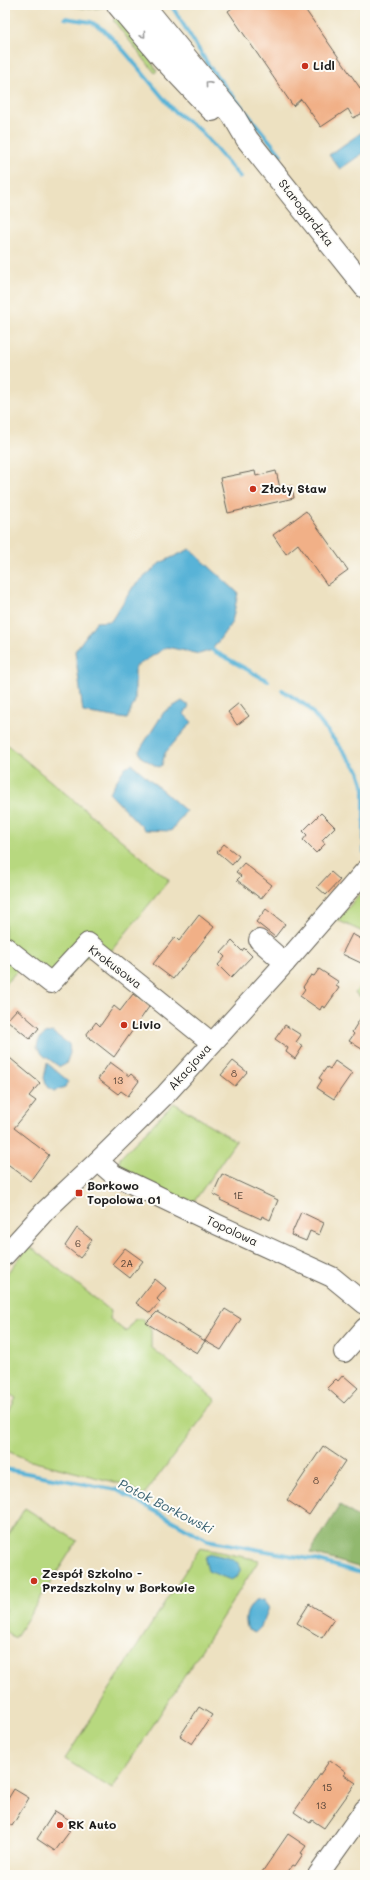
<svg xmlns="http://www.w3.org/2000/svg" width="370" height="1880" font-family="Mali,sans-serif">
  <style>
    .green { fill: #b7d87f; stroke: #6a7a4e }
    .forest { fill: #91b86e; stroke: #566a45 }
    .water { fill: #59b3d7; stroke: #3a687a }
    .lines { fill: none; stroke-linecap: round; stroke-linejoin: round }
    .stream { stroke: #59b3d7; stroke-width: 4 }
    .building { fill: #f1b087 }
    .minor-casing { stroke: #656156; stroke-width: 22 }
    .major-casing { stroke: #656156; stroke-width: 24 }
    .minor { stroke: #fff; stroke-width: 20 }
    .major { stroke: #fff; stroke-width: 22 }
    .oneway { stroke: #999 }
    .poi-dot { fill: #c8321e; stroke: #fdfcf7; stroke-width: 1.5 }
    .labels { text-anchor: middle; stroke-width: 4; stroke-linejoin: round; paint-order: stroke }
    .number-label { font-size: 10px; fill: #514137 }
    .poi-label { font-size: 12px; font-weight: bold; fill: #1c1c1c; stroke: #fdfcf7; text-anchor: start }
    .street-label { font-size: 12px; fill: #1c1c1c; stroke: #fdfcf7 }
    .water-label { font-size: 13px; font-style: italic; fill: #376070; stroke: #fdfcf7 }
  </style>
  <rect width="100%" height="100%" fill="#fdfcf7"/>
  <filter id="ink" filterUnits="userSpaceOnUse"><feTurbulence type="fractalNoise" baseFrequency=".025" numOctaves="2"/><feDisplacementMap in="SourceGraphic" scale="8" xChannelSelector="R" yChannelSelector="G"/><feConvolveMatrix kernelMatrix="1 2 1 2 8 2 1 2 1" color-interpolation-filters="sRGB"/></filter>
  <filter id="wash" filterUnits="userSpaceOnUse"><feTurbulence type="fractalNoise" baseFrequency=".012" numOctaves="4" result="noise"/><feDisplacementMap in="SourceGraphic" scale="16" xChannelSelector="R" yChannelSelector="G"/><feGaussianBlur stdDeviation="0.9" result="paint"/><feColorMatrix in="noise" values="0 0 0 0 0 0 0 0 0 0 0 0 0 0 0 0 0 1.4 0 .05"/><feComposite in="paint" operator="in"/></filter>
  <g filter="url(#wash)">
    <rect width="100%" height="100%" fill="#ede1c1"/>
    <g class="green">
      <path d="M 64,5 L 101,5 L 106,7 L 90,9 Z"/>
      <path d="M 118,16 L 131,29 L 157,71 L 155,73 L 113,20 Z"/>
      <path d="M 5,743 L 169,880 L 111,951 L 86,957 L 50,995 L 19,969 L 5,984 Z"/>
      <path d="M 365,889 L 365,933 L 337,920 Z"/>
      <path d="M 364,980 L 365,980 L 365,1000 L 355,993 Z"/>
      <path d="M 174,1103 L 236,1141 L 193,1203 L 119,1169 L 120,1158 Z"/>
      <path d="M 28,1247 L 35,1250 L 111,1311 L 110,1319 L 126,1332 L 135,1319 L 142,1319 L 151,1330 L 151,1347 L 216,1400 L 143,1496 L 126,1485 L 31,1461 L 5,1450 L 5,1419 L 16,1398 L 5,1392 L 5,1277 Z"/>
      <path d="M 25,1508 L 77,1541 L 15,1638 L 5,1631 L 5,1540 Z"/>
      <path d="M 200,1548 L 259,1560 L 112,1789 L 65,1759 Z"/>
    </g>
    <path class="forest" d="M 340,1505 L 365,1522 L 365,1569 L 310,1553 Z"/>
    <g class="water">
      <path d="M 365,130 L 365,152 L 340,169 L 329,155 Z"/>
      <path d="M 190,549 L 238,593 L 232,622 L 212,650 L 199,654 L 167,647 L 135,667 L 135,701 L 127,719 L 83,712 L 75,651 L 96,622 L 111,621 L 133,587 L 160,563 Z"/>
      <path d="M 182,701 L 189,706 L 184,714 L 192,722 L 165,753 L 162,765 L 158,767 L 141,757 L 139,751 L 164,712 Z"/>
      <path d="M 132,764 L 186,811 L 171,831 L 145,830 L 109,793 L 125,767 Z"/>
      <path d="M 52,1032 L 69,1044 L 70,1053 L 66,1064 L 60,1067 L 43,1055 L 37,1047 C 38,1038 43,1034 52,1032 Z"/>
      <path d="M 47,1063 L 68,1081 L 65,1087 L 54,1091 L 47,1087 L 44,1078 Z"/>
      <path d="M 212,1554 L 229,1558 L 238,1563 L 241,1568 L 238,1576 L 231,1580 L 208,1571 L 205,1560 L 206,1556 Z"/>
      <path d="M 263,1600 L 269,1608 L 261,1627 L 255,1633 L 248,1630 C 243,1617 247,1610 255,1601 Z"/>
    </g>
    <g class="lines">
      <g class="stream">
        <path d="M 173,8 L 211,69 L 281,155"/>
        <path d="M 65,18 L 91,22 L 104,30 L 125,52 L 174,111 L 200,130 L 240,177"/>
        <path d="M 212,650 L 268,681"/>
        <path d="M 282,690 L 308,707 L 359,771 L 364,787 L 364,852"/>
        <path d="M 5,1469 L 117,1490 L 207,1540 L 315,1560 L 365,1574"/>
      </g>
    </g>
    <g id="blocks">
      <g class="building">
        <path d="M 236,5 L 302,5 L 365,95 L 365,112 L 353,118 L 348,109 L 321,127 L 301,99 L 293,106 L 228,11 Z"/>
        <path d="M 255,471 L 256,476 L 276,471 L 280,488 L 292,486 L 294,498 L 228,513 L 220,478 Z"/>
        <path d="M 306,511 L 348,570 L 327,585 L 298,544 L 286,554 L 273,535 Z"/>
        <path d="M 239,703 L 249,716 L 237,725 L 228,712 Z"/>
        <path d="M 321,813 L 335,827 L 322,840 L 325,844 L 316,853 L 303,840 L 307,835 L 303,831 Z"/>
        <path d="M 224,844 L 239,856 L 232,865 L 217,852 Z"/>
        <path d="M 244,863 L 272,885 L 261,899 L 237,880 L 241,876 L 236,872 Z"/>
        <path d="M 331,872 L 340,880 L 326,895 L 317,887 Z"/>
        <path d="M 266,909 L 285,924 L 275,937 L 256,922 Z"/>
        <path d="M 199,915 L 214,927 L 173,979 L 153,964 L 175,937 L 179,941 Z"/>
        <path d="M 352,934 L 365,941 L 365,954 L 361,963 L 342,954 Z"/>
        <path d="M 232,941 L 242,951 L 244,948 L 252,956 L 231,978 L 218,965 L 225,957 L 221,953 Z"/>
        <path d="M 319,969 L 339,982 L 336,986 L 339,988 L 325,1008 L 322,1006 L 320,1010 L 300,996 L 305,989 L 303,987 L 311,975 L 314,976 Z"/>
        <path d="M 133,994 L 149,1007 L 114,1057 L 86,1035 L 96,1022 L 100,1026 L 114,1006 L 120,1011 Z"/>
        <path d="M 17,1009 L 39,1028 L 30,1039 L 7,1020 Z"/>
        <path d="M 365,1011 L 365,1051 L 349,1041 L 354,1034 L 352,1032 Z"/>
        <path d="M 285,1025 L 301,1035 L 296,1042 L 303,1046 L 295,1059 L 286,1052 L 288,1048 L 275,1039 Z"/>
        <path d="M 5,1054 L 40,1083 L 29,1096 L 36,1101 L 14,1128 L 49,1155 L 30,1181 L 5,1162 Z"/>
        <path d="M 233,1061 L 247,1072 L 235,1086 L 221,1075 Z"/>
        <path d="M 335,1061 L 352,1073 L 334,1099 L 317,1088 L 322,1080 L 319,1078 L 327,1067 L 330,1069 Z"/>
        <path d="M 110,1062 L 129,1076 L 131,1074 L 139,1081 L 128,1096 L 121,1091 L 118,1094 L 98,1079 Z"/>
        <path d="M 222,1174 L 278,1200 L 270,1220 L 262,1216 L 261,1219 L 220,1200 L 221,1198 L 213,1194 Z"/>
        <path d="M 301,1212 L 324,1223 L 319,1235 L 310,1231 L 306,1241 L 291,1235 Z"/>
        <path d="M 77,1228 L 92,1240 L 86,1247 L 88,1248 L 80,1258 L 65,1246 Z"/>
        <path d="M 125,1248 L 143,1261 L 130,1278 L 112,1264 Z"/>
        <path d="M 155,1279 L 166,1288 L 157,1299 L 160,1302 L 150,1313 L 136,1303 Z"/>
        <path d="M 225,1309 L 241,1319 L 221,1350 L 205,1341 Z"/>
        <path d="M 157,1312 L 205,1341 L 197,1353 L 146,1323 Z"/>
        <path d="M 343,1375 L 358,1388 L 344,1403 L 327,1388 L 336,1379 L 338,1381 Z"/>
        <path d="M 323,1446 L 345,1461 L 309,1515 L 287,1500 Z"/>
        <path d="M 309,1604 L 334,1619 L 322,1638 L 297,1623 Z"/>
        <path d="M 199,1707 L 212,1715 L 192,1744 L 180,1736 Z"/>
        <path d="M 330,1760 L 346,1772 L 344,1775 L 356,1783 L 324,1828 L 312,1820 L 310,1823 L 294,1812 Z"/>
        <path d="M 14,1789 L 29,1798 L 12,1826 L 5,1821 L 5,1804 Z"/>
        <path d="M 55,1811 L 73,1822 L 68,1830 L 70,1831 L 55,1851 L 37,1839 Z"/>
        <path d="M 288,1834 L 306,1846 L 301,1853 L 303,1854 L 295,1866 L 293,1865 L 285,1875 L 260,1875 Z"/>
      </g>
    </g>
  </g>
  <g filter="url(#ink)">
    <use href="#blocks" fill-opacity="0" stroke="#656156" stroke-width="1"/>
    <g class="lines">
      <defs>
        <g id="minor">
          <path d="M 259,940 L 285,963"/>
          <path d="M 5,947 L 51,983 L 88,943 L 212,1043"/>
          <path d="M 98,1161 L 114,1175 L 216,1224 L 332,1277 L 365,1304"/>
          <path d="M 5,1255 L 45,1211 L 98,1161 L 166,1094 L 285,963 L 365,871"/>
          <path d="M 344,1352 L 365,1328"/>
          <path d="M 318,1875 L 365,1809"/>
        </g>
        <g id="major">
          <path d="M 118,5 L 162,57 L 212,110"/>
          <path d="M 143,5 L 233,115 L 247,139 L 365,287"/>
        </g>
      </defs>
      <use href="#minor" class="minor-casing"/>
      <use href="#major" class="major-casing"/>
      <use href="#minor" class="minor"/>
      <use href="#major" class="major"/>
    </g>
    <defs><path id="oneway-chevron" d="M-2-3.5L2.5 0L-2 3.5" fill="none" stroke-width="1.6" stroke-linecap="round" stroke-linejoin="round"/></defs>
    <g class="oneway">
      <use href="#oneway-chevron" transform="translate(143 35) rotate(50)"/>
      <use href="#oneway-chevron" transform="translate(208 84) rotate(-129)"/>
    </g>
  </g>
  <g class="poi-dot">
    <circle cx="305" cy="66" r="4"/>
    <circle cx="253" cy="489" r="4"/>
    <circle cx="124" cy="1025" r="4"/>
    <rect x="75" y="1189" width="8" height="8" rx="2"/>
    <circle cx="34" cy="1581" r="4"/>
    <circle cx="60" cy="1825" r="4"/>
  </g>
  <g class="labels">
    <g class="number-label">
      <text x="234" y="1077">8</text>
      <text x="118" y="1084">13</text>
      <text x="238" y="1199">1E</text>
      <text x="78" y="1247">6</text>
      <text x="127" y="1267">2A</text>
      <text x="316" y="1484">8</text>
      <text x="327" y="1791">15</text>
      <text x="321" y="1809">13</text>
    </g>
    <g class="poi-label">
      <text x="313" y="70">Lidl</text>
      <text x="261" y="493">Złoty Staw</text>
      <text x="132" y="1029">Livio</text>
      <text x="87" y="1190">Borkowo<tspan x="87" dy="14">Topolowa 01</tspan></text>
      <text x="42" y="1578">Zespół Szkolno -<tspan x="42" dy="14">Przedszkolny w Borkowie</tspan></text>
      <text x="68" y="1829">RK Auto</text>
    </g>
    <g class="street-label">
      <text transform="translate(306 213) rotate(52)" y="4">Starogardzka</text>
      <text transform="translate(115 967) rotate(37)" y="4">Krokusowa</text>
      <text transform="translate(190 1067) rotate(-48)" y="4">Akacjowa</text>
      <text transform="translate(232 1231) rotate(25)" y="4">Topolowa</text>
    </g>
    <g class="water-label">
      <text transform="translate(166 1506) rotate(27)" y="5">Potok Borkowski</text>
    </g>
  </g>
  <rect width="370" height="1880" fill="none" stroke="#fdfcf7" stroke-width="20"/>
</svg>
